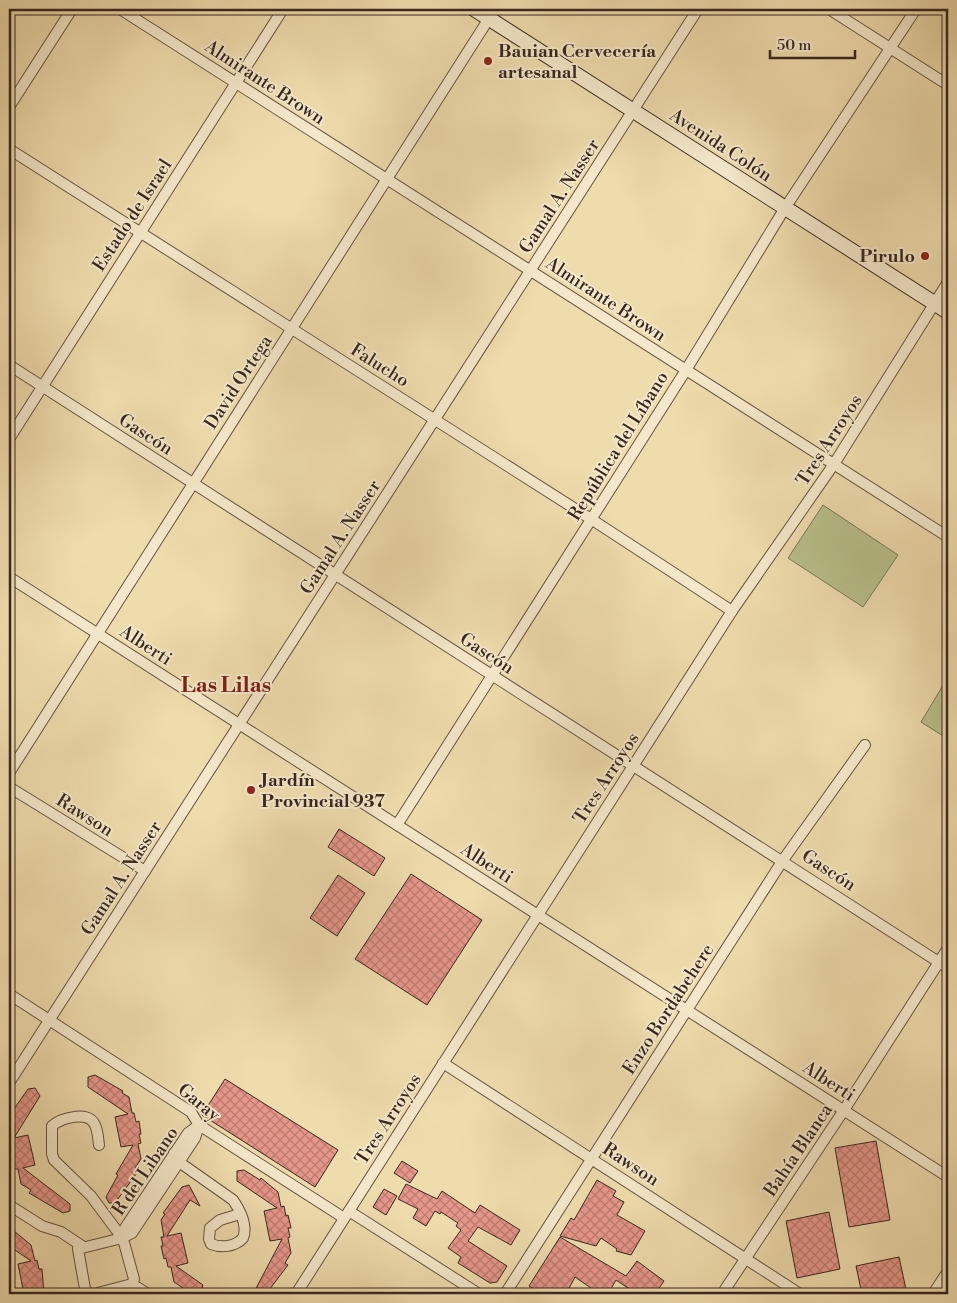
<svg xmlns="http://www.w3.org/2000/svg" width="957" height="1303" font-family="'Libre Bodoni',serif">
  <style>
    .green { fill: #b8c08a; stroke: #787456 }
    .building { fill: url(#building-cross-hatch); stroke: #372721 }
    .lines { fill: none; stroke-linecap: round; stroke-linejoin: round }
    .street-casing { stroke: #655444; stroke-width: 12 }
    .secondary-casing { stroke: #372721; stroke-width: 16 }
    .street { stroke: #f5e8ca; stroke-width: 10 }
    .secondary { stroke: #f5e8ca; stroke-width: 14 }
    .poi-dot { fill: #8f2418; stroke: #f5e8ca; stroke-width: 2 }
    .labels { text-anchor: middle; stroke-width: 4; stroke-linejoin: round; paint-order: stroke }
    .poi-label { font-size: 18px; font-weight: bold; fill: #372721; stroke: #f5e8ca; text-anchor: start }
    .street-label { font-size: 18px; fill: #372721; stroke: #f5e8ca }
    .district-label { font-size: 22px; font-weight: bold; fill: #7a1f14; stroke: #f5e8ca }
  </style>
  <defs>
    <pattern id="building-cross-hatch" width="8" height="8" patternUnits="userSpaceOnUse" patternTransform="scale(1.25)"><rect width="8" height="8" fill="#e7978a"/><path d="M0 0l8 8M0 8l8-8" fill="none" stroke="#bc7b70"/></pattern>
  </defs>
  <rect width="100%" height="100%" fill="#efdcad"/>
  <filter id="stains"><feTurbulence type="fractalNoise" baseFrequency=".004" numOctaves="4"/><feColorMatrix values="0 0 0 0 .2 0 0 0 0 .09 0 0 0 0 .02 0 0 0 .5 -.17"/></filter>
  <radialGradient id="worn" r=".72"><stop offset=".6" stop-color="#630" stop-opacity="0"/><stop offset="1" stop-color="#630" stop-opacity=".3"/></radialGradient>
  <g class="green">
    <path d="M 823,505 L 898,555 L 863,607 L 788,558 Z"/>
    <path d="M 948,677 L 948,739 L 921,722 Z"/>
  </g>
  <g class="building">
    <path d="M 339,829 L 385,858 L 374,876 L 328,847 Z"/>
    <path d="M 411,874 L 482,920 L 427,1005 L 355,959 Z"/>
    <path d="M 338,875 L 365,893 L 337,936 L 310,918 Z"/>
    <path d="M 95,1075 L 123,1091 L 122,1093 L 129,1097 L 132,1113 L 134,1113 L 136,1122 L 139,1121 L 141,1134 L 139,1134 L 141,1143 L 138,1144 L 141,1159 L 135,1168 L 139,1170 L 115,1203 L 109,1203 L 106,1197 L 118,1175 L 116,1174 L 133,1145 L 121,1147 L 115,1117 L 128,1114 L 88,1087 L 88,1077 Z"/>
    <path d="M 225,1079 L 338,1150 L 315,1187 L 202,1115 Z"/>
    <path d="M 35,1088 L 40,1096 L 14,1138 L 28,1135 L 35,1165 L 23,1168 L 70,1204 L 70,1211 L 63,1213 L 29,1193 L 31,1190 L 21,1184 L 18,1169 L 15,1169 L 9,1153 L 9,1116 L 28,1089 Z"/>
    <path d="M 876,1141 L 890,1220 L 849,1227 L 835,1148 Z"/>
    <path d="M 402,1161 L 418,1171 L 410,1183 L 394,1173 Z"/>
    <path d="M 244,1170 L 260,1180 L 261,1178 L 278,1192 L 281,1207 L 284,1206 L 286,1216 L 288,1215 L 291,1228 L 288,1228 L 290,1237 L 288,1238 L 291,1253 L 285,1263 L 288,1265 L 266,1294 L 253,1294 L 282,1239 L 270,1241 L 264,1211 L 277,1208 L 237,1181 L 237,1171 Z"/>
    <path d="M 597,1180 L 616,1191 L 613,1196 L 624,1202 L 617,1215 L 645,1231 L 631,1255 L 616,1251 L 617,1249 L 601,1238 L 596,1246 L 560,1236 L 571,1218 L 574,1220 Z"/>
    <path d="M 406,1184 L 437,1199 L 442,1191 L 475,1213 L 480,1205 L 520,1230 L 511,1245 L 478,1227 L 468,1241 L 507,1266 L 497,1282 L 490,1283 L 458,1263 L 461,1257 L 448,1248 L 461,1230 L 456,1226 L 458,1223 L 441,1212 L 440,1214 L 435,1211 L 426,1226 L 413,1218 L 418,1209 L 398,1199 Z"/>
    <path d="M 189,1185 L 200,1206 L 190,1200 L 167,1236 L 181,1233 L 188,1263 L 176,1266 L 203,1285 L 202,1288 L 211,1294 L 179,1294 L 183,1288 L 174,1282 L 171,1267 L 168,1267 L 166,1258 L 164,1259 L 161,1246 L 163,1246 L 161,1237 L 164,1237 L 161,1220 L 165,1214 L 163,1213 L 182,1187 Z"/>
    <path d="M 384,1189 L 397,1196 L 386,1215 L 373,1207 Z"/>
    <path d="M 829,1212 L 840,1269 L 797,1278 L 786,1221 Z"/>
    <path d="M 9,1230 L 13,1233 L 14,1231 L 31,1245 L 35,1261 L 37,1260 L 39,1269 L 42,1269 L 44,1294 L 24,1294 L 18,1264 L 31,1261 L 9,1246 Z"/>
    <path d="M 560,1237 L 626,1276 L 637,1261 L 664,1281 L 655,1294 L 637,1294 L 616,1280 L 608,1294 L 587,1294 L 591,1288 L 575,1277 L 566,1294 L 542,1294 L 529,1286 Z"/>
    <path d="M 899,1257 L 907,1294 L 862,1294 L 856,1266 Z"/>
  </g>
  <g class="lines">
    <defs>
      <g id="street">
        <path d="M 120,9 L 948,537"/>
        <path d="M 829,9 L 948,85"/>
        <path d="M 9,107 L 72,9"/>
        <path d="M 9,149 L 591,519 L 732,611"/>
        <path d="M 9,365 L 948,968"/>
        <path d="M 9,439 L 283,9"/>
        <path d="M 9,577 L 948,1177"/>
        <path d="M 9,773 L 495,9"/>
        <path d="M 9,787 L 145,871"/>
        <path d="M 397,825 L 686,370 L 785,208 L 916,9"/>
        <path d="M 9,994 L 191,1112 L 199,1125 L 344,1218"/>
        <path d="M 443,1063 L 800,1294"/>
        <path d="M 9,1083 L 698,9"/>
        <path d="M 174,1153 L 179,1162 L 233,1200 C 240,1210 248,1226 243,1238 C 235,1247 221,1248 211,1244 L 209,1239 L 210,1228 L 220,1220 L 240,1214"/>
        <path d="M 9,1205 L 42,1226 L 61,1232 L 82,1246"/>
        <path d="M 349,1211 L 479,1294"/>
        <path d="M 122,1238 L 125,1228 L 188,1133 L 199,1125"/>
        <path d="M 132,1284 L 148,1294"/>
        <path d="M 90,1294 L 85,1289 L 78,1249 L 122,1238 L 132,1233 L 195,1138 L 199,1125"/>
        <path d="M 94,1294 L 132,1284 L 134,1279 L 123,1239 L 91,1196 L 54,1160 L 52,1154 L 52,1126 C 61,1118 89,1110 95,1125 C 98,1131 98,1139 99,1145"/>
        <path d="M 296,1294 L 732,611 L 834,464 L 948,282"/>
        <path d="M 505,1294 L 783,860 L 865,745"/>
        <path d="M 722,1294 L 844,1110 L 948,948"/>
        <path d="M 933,1294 L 948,1271"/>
      </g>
      <path id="secondary" d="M 474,9 L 948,312"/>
    </defs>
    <use href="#street" class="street-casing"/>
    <use href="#secondary" class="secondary-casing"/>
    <use href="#street" class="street"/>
    <use href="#secondary" class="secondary"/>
  </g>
  <g class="poi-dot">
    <circle cx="488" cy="61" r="5"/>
    <circle cx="925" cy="256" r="5"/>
    <circle cx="251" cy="790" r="5"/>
  </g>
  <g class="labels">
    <g class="poi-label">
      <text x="498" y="57">Bauian Cervecería<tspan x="498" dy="21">artesanal</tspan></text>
      <text x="915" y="262" text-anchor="end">Pirulo</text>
      <text x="261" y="786">Jardín<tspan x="261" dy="21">Provincial 937</tspan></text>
    </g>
    <g class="street-label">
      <text transform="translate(265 82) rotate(33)" y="6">Almirante Brown</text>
      <text transform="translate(721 145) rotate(33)" y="6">Avenida Colón</text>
      <text transform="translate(559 196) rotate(-57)" y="6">Gamal A. Nasser</text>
      <text transform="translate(132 215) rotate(-57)" y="6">Estado de Israel</text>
      <text transform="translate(606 299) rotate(33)" y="6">Almirante Brown</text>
      <text transform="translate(380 365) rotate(32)" y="6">Falucho</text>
      <text transform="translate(238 382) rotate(-57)" y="6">David Ortega</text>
      <text transform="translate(146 434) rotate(33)" y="6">Gascón</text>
      <text transform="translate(829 440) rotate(-57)" y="6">Tres Arroyos</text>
      <text transform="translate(618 446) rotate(-58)" y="6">República del Líbano</text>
      <text transform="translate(340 537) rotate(-57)" y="6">Gamal A. Nasser</text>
      <text transform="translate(146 645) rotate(33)" y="6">Alberti</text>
      <text transform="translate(487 653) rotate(33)" y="6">Gascón</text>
      <text transform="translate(606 778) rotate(-57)" y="6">Tres Arroyos</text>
      <text transform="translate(85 815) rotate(32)" y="6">Rawson</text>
      <text transform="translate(487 863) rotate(33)" y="6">Alberti</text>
      <text transform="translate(829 870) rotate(33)" y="6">Gascón</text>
      <text transform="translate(121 878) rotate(-57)" y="6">Gamal A. Nasser</text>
      <text transform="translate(668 1009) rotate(-57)" y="6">Enzo Bordabehere</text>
      <text transform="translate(829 1081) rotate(33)" y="6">Alberti</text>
      <text transform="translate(199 1102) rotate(39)" y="6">Garay</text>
      <text transform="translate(388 1119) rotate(-57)" y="6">Tres Arroyos</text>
      <text transform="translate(798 1150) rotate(-56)" y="6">Bahía Blanca</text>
      <text transform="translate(631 1164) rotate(33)" y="6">Rawson</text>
      <text transform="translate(145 1171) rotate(-56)" y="6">R del Libano</text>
    </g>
    <g class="district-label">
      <text x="226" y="692">Las Lilas</text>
    </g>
  </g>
  <rect width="957" height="1303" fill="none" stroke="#efdcad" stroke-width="30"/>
  <rect x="10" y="10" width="937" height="1283" fill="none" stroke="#372721" stroke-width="2.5"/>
  <rect x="15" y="15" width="927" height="1273" fill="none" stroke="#372721"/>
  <path d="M770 50v8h85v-8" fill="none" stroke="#372721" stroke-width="2.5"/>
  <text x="777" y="50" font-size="15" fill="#372721" stroke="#f5e8ca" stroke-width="4" paint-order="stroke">50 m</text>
  <rect width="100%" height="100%" filter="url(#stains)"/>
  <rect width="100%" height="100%" fill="url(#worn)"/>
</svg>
